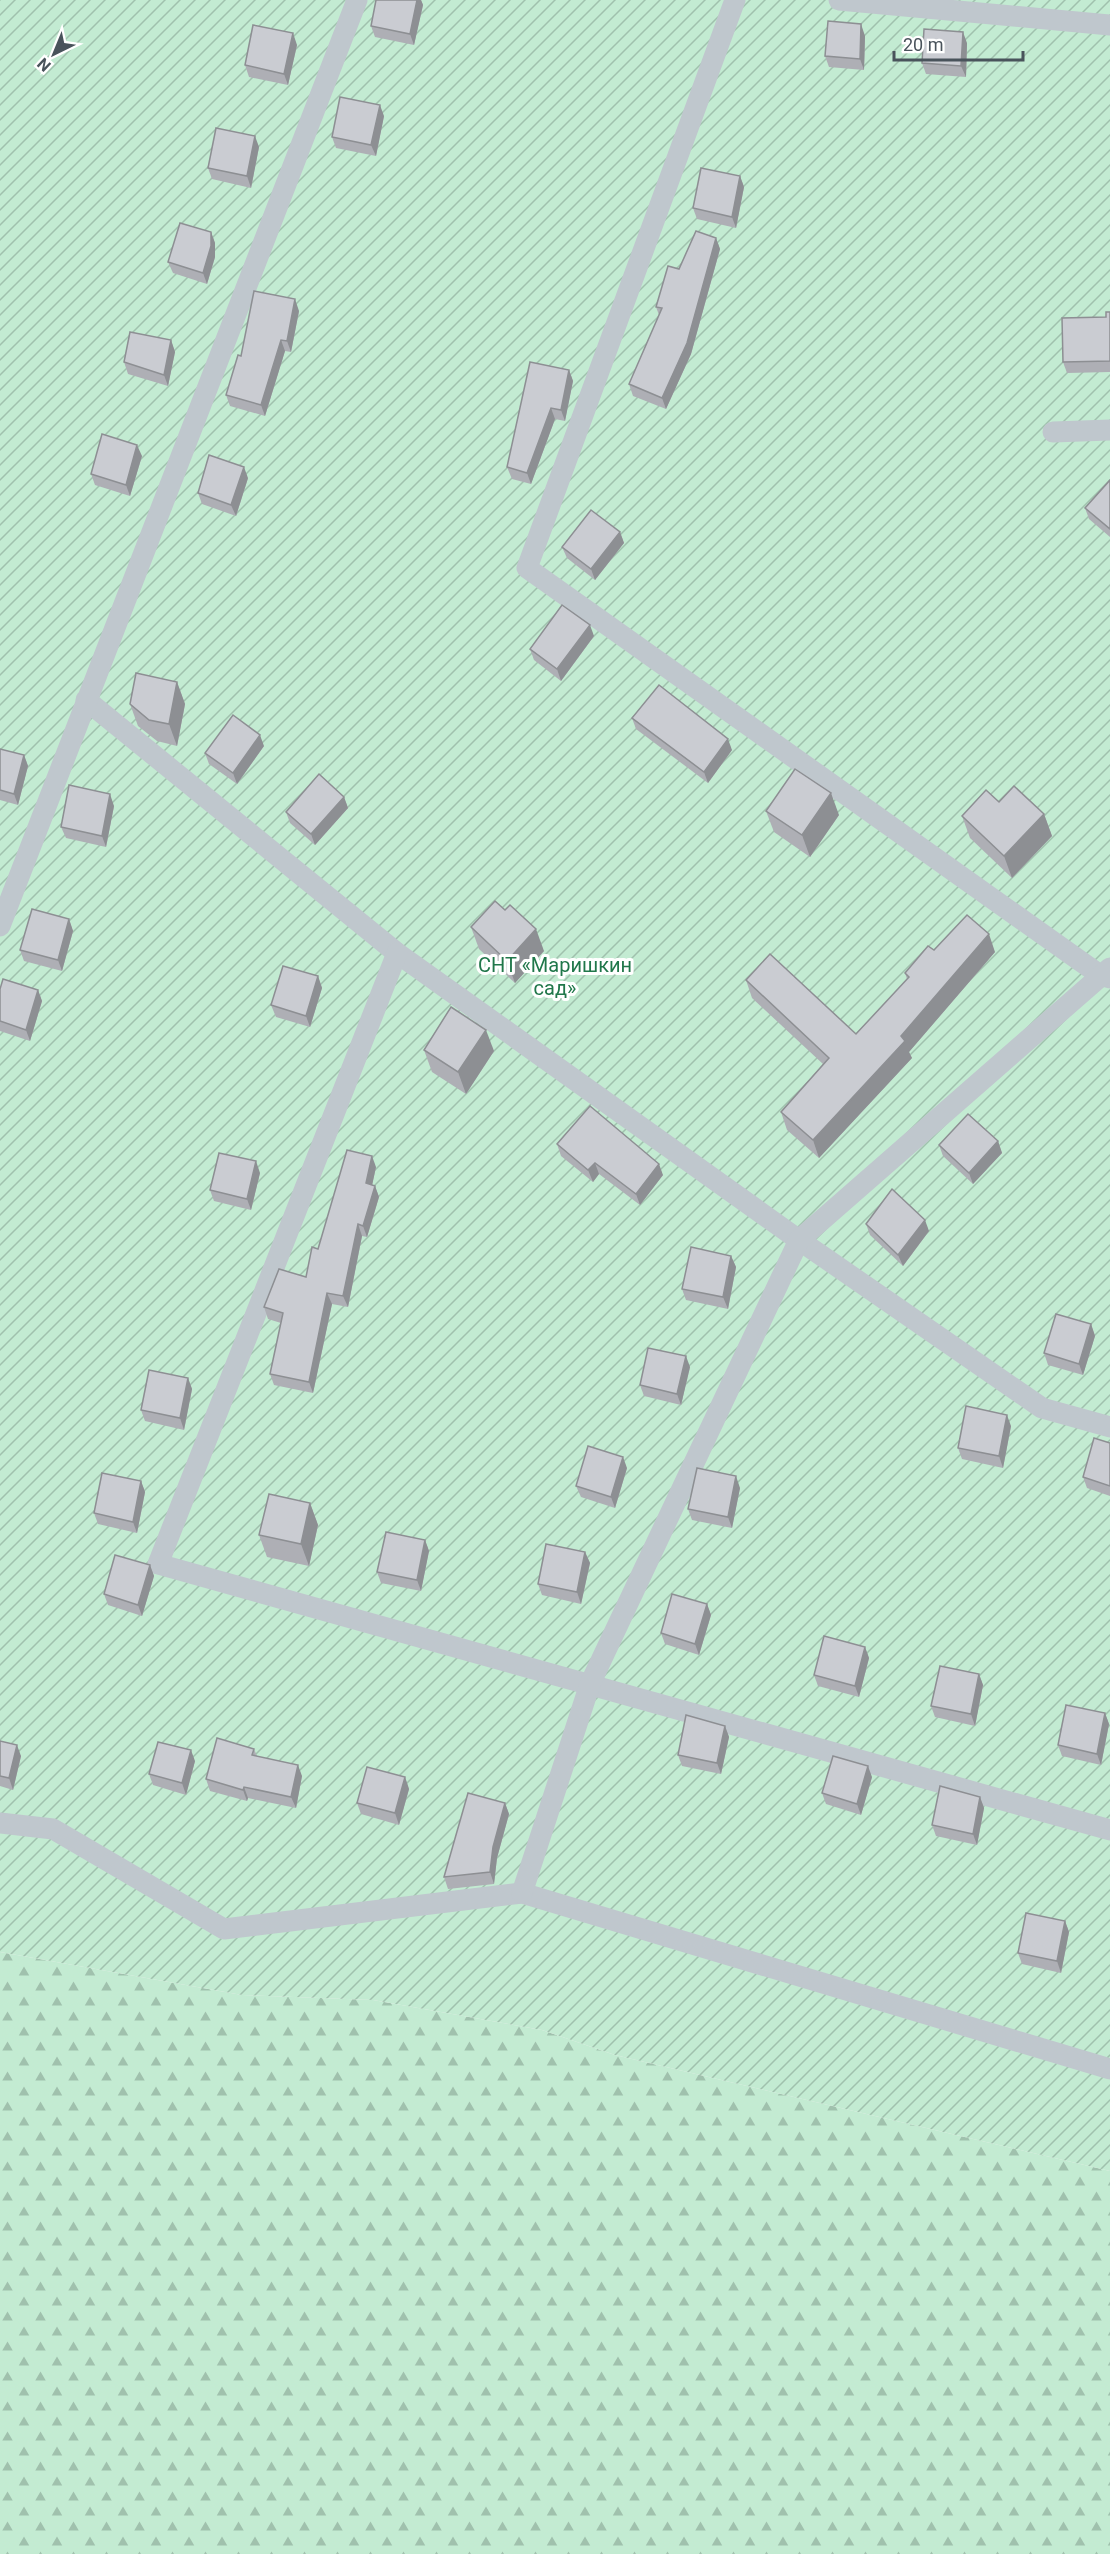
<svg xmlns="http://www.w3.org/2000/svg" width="1110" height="2554" font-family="Roboto,sans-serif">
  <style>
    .forest { fill: url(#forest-firs) }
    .garden { fill: url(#garden-furrows) }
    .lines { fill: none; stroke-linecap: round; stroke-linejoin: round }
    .lane { stroke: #bfc7cd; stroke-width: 21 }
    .wall { fill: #aeafb5 }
    .shaded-wall { fill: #8d8f93 }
    .building { fill: #caccd2; stroke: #8d8f93; stroke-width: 1.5 }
    .labels { text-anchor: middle; stroke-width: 6; stroke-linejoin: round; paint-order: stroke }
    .park-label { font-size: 20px; fill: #20774a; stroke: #fff }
  </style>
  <defs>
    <pattern id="forest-firs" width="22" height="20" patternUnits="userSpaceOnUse" patternTransform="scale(1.5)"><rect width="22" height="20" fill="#c3ebd2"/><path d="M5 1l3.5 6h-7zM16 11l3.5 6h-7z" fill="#a0c1ad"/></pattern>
    <pattern id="garden-furrows" width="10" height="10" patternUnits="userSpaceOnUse" patternTransform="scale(1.5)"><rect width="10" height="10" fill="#c3ebd2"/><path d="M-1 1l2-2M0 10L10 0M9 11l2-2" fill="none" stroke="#a0c1ad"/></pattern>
  </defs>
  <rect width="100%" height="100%" fill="#f2f0f0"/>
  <path class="forest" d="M 0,1952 L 242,1995 L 373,2000 L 542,2030 L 615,2055 L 1110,2171 L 1110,2554 L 0,2554 Z"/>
  <path class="garden" d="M 0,0 L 1110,0 L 1110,2171 L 615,2055 L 542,2030 L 373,2000 L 242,1995 L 0,1952 Z"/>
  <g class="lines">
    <g class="lane">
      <path d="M 735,0 L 527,568 L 1100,975 L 1110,978"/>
      <path d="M 839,0 L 1110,25"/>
      <path d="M 1053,432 L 1110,430"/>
      <path d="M 86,700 L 397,953 L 799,1240 L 1042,1408 L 1110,1427"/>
      <path d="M 0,926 L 357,0"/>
      <path d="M 397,953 L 158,1564 L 1110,1830"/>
      <path d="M 0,1823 L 53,1829 L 224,1929 L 522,1893 L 1110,2069"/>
      <path d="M 522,1893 L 590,1684 L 799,1240 L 1110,968"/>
    </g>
  </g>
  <g class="wall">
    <path d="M 376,0 L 421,0 L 423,5 L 414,45 L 375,37 L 371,26 Z"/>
    <path d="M 865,36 L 864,70 L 829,67 L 825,56 Z"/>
    <path d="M 967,43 L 966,77 L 926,74 L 922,63 Z"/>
    <path d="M 297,45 L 288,85 L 249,77 L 245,65 Z"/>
    <path d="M 384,116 L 376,156 L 336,148 L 332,137 Z"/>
    <path d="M 259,147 L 251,188 L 212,179 L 208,168 Z"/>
    <path d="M 740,176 L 744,187 L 736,228 L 697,219 L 693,208 Z"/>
    <path d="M 211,232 L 215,243 L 215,257 L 207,284 L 173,273 L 168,262 Z"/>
    <path d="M 716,238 L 720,249 L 691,354 L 666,409 L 633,396 L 629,384 L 659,315 L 656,307 L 679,269 Z"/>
    <path d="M 299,311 L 291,352 L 285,351 L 265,416 L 230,406 L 226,395 L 241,356 Z"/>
    <path d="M 1110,312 L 1110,372 L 1067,373 L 1063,362 Z"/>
    <path d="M 171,340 L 175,352 L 168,386 L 128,374 L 124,362 Z"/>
    <path d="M 569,370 L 573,381 L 565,421 L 555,419 L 531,484 L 512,479 L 507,467 Z"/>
    <path d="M 142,456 L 130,496 L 95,485 L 91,474 Z"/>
    <path d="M 248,478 L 236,516 L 202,504 L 198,493 Z"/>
    <path d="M 1110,480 L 1110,537 L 1089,519 L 1085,508 Z"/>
    <path d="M 620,532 L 624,543 L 595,580 L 567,558 L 562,547 Z"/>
    <path d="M 594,636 L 561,681 L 534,660 L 530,649 Z"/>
    <path d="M 177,682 L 185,704 L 177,746 L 157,741 L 138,726 L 130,704 Z"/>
    <path d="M 632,718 L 732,750 L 708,783 L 636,729 Z"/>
    <path d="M 264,746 L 237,784 L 209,764 L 205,753 Z"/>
    <path d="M 0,749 L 24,755 L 28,766 L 18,805 L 0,800 Z"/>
    <path d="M 344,797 L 348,808 L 315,845 L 290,823 L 286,812 Z"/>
    <path d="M 999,802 L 1044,814 L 1052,836 L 1012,878 L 970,838 L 962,816 Z"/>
    <path d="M 114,806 L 106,847 L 66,838 L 61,827 Z"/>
    <path d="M 766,811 L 839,815 L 810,857 L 774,832 Z"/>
    <path d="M 69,919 L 73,931 L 62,971 L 24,961 L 20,950 Z"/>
    <path d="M 471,927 L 544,951 L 515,983 L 479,949 Z"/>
    <path d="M 934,950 L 995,952 L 909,1052 L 912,1058 L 819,1158 L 787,1130 L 781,1112 L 823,1064 L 752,998 L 746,980 L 856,1034 L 907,979 L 905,973 Z"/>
    <path d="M 318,976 L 322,988 L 310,1027 L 276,1017 L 271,1005 Z"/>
    <path d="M 0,989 L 38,990 L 42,1001 L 30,1041 L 0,1031 Z"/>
    <path d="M 424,1050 L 494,1051 L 466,1094 L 432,1072 Z"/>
    <path d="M 998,1141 L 1002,1153 L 973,1184 L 943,1156 L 939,1145 Z"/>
    <path d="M 557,1144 L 663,1175 L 640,1205 L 599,1174 L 593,1182 L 561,1156 Z"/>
    <path d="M 376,1167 L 372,1185 L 375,1186 L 379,1197 L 367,1237 L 362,1236 L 348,1307 L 332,1304 L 313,1393 L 274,1385 L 270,1374 L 281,1323 L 268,1319 L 264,1307 L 306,1277 L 318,1249 Z"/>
    <path d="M 260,1173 L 251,1210 L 214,1201 L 210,1190 Z"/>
    <path d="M 866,1224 L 929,1231 L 903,1266 L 870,1235 Z"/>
    <path d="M 731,1256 L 736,1267 L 728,1309 L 686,1300 L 682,1289 Z"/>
    <path d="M 1091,1324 L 1095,1336 L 1083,1375 L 1048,1365 L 1044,1353 Z"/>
    <path d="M 690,1367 L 681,1405 L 644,1396 L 640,1385 Z"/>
    <path d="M 188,1378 L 192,1389 L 184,1430 L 145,1421 L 141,1410 Z"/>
    <path d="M 1011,1426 L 1003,1468 L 962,1459 L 958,1448 Z"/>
    <path d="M 1110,1443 L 1110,1496 L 1087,1488 L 1083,1477 Z"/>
    <path d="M 627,1468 L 615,1508 L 581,1497 L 576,1486 Z"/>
    <path d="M 141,1481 L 145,1492 L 137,1533 L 98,1524 L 94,1513 Z"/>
    <path d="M 740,1488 L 732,1528 L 692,1520 L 688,1509 Z"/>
    <path d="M 310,1503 L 318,1525 L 309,1566 L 267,1557 L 259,1535 Z"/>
    <path d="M 425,1540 L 429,1551 L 421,1591 L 381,1583 L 377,1572 Z"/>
    <path d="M 585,1552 L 590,1563 L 581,1604 L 542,1595 L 538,1584 Z"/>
    <path d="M 150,1565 L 154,1576 L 142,1616 L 108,1605 L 104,1594 Z"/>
    <path d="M 707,1604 L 711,1615 L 699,1655 L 665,1644 L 661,1633 Z"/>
    <path d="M 865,1647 L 869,1658 L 859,1697 L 818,1686 L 814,1675 Z"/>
    <path d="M 979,1674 L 983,1685 L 975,1726 L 935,1717 L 931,1706 Z"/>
    <path d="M 1105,1713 L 1109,1724 L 1101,1765 L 1062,1756 L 1058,1745 Z"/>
    <path d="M 725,1726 L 729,1737 L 721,1774 L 682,1766 L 678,1755 Z"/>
    <path d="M 0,1741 L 21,1756 L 13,1790 L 0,1786 Z"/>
    <path d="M 254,1749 L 257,1756 L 302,1776 L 296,1808 L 248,1798 L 247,1801 L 210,1791 L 206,1779 Z"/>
    <path d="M 195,1761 L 186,1795 L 153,1785 L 149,1774 Z"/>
    <path d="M 405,1777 L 409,1789 L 399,1825 L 361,1814 L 357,1803 Z"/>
    <path d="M 872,1777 L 861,1815 L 826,1804 L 822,1793 Z"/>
    <path d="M 980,1797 L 984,1808 L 977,1845 L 936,1836 L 932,1825 Z"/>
    <path d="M 505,1803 L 509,1814 L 497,1858 L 494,1884 L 448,1889 L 444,1877 Z"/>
    <path d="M 1065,1921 L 1069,1932 L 1061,1973 L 1022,1964 L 1018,1953 Z"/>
  </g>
  <g class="shaded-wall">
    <path d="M 417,0 L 421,0 L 423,5 L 414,45 L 410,34 Z"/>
    <path d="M 861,24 L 865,36 L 864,70 L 860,59 Z"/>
    <path d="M 963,32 L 967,43 L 966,77 L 961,66 Z"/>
    <path d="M 293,33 L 297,45 L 288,85 L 284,74 Z"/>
    <path d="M 380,105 L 384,116 L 376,156 L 371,145 Z"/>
    <path d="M 255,136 L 259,147 L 251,188 L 247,176 Z"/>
    <path d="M 740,176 L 744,187 L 736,228 L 732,217 Z"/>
    <path d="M 211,232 L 215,243 L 215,257 L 207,284 L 203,273 Z"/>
    <path d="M 716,238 L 720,249 L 691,354 L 666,409 L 662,398 Z"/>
    <path d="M 295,299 L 299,311 L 291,352 L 287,341 Z"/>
    <path d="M 171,340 L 175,352 L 168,386 L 164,375 Z"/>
    <path d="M 281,340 L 285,351 L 265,416 L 261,405 Z"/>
    <path d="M 569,370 L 573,381 L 565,421 L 561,410 Z"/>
    <path d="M 551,408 L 555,419 L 531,484 L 527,473 Z"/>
    <path d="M 137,445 L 142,456 L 130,496 L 126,485 Z"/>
    <path d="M 244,467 L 248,478 L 236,516 L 231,505 Z"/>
    <path d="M 620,532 L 624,543 L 595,580 L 591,569 Z"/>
    <path d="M 590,625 L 594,636 L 561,681 L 557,669 Z"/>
    <path d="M 177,682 L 185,704 L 177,746 L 169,724 Z"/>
    <path d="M 260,735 L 264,746 L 237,784 L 233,773 Z"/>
    <path d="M 728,739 L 732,750 L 708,783 L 704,772 Z"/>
    <path d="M 24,755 L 28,766 L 18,805 L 14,794 Z"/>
    <path d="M 831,793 L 839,815 L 810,857 L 802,835 Z"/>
    <path d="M 110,794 L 114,806 L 106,847 L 102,836 Z"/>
    <path d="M 344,797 L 348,808 L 315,845 L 311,834 Z"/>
    <path d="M 1044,814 L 1052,836 L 1012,878 L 1004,856 Z"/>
    <path d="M 69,919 L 73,931 L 62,971 L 58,960 Z"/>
    <path d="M 536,929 L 544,951 L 515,983 L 507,961 Z"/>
    <path d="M 989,934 L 995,952 L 909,1052 L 912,1058 L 819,1158 L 813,1140 L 901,1036 Z"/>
    <path d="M 318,976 L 322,988 L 310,1027 L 306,1016 Z"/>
    <path d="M 38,990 L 42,1001 L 30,1041 L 26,1030 Z"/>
    <path d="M 486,1030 L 494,1051 L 466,1094 L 458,1072 Z"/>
    <path d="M 998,1141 L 1002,1153 L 973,1184 L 969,1173 Z"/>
    <path d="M 372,1156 L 376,1167 L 370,1195 L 366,1183 Z"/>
    <path d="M 256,1161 L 260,1173 L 251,1210 L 247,1199 Z"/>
    <path d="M 595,1163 L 599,1174 L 593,1182 L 588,1170 Z"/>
    <path d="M 659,1164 L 663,1175 L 640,1205 L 636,1194 Z"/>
    <path d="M 375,1186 L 379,1197 L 367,1237 L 363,1226 Z"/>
    <path d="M 925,1220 L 929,1231 L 903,1266 L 898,1255 Z"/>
    <path d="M 358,1224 L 362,1236 L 348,1307 L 343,1296 Z"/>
    <path d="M 731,1256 L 736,1267 L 728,1309 L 723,1297 Z"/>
    <path d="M 327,1293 L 332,1304 L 313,1393 L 309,1382 Z"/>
    <path d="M 1091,1324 L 1095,1336 L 1083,1375 L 1079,1364 Z"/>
    <path d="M 686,1356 L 690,1367 L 681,1405 L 677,1394 Z"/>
    <path d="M 188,1378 L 192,1389 L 184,1430 L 180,1418 Z"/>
    <path d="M 1007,1415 L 1011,1426 L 1003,1468 L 999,1456 Z"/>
    <path d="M 623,1457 L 627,1468 L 615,1508 L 611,1497 Z"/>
    <path d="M 736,1476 L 740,1488 L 732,1528 L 728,1517 Z"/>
    <path d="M 141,1481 L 145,1492 L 137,1533 L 133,1522 Z"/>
    <path d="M 310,1503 L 318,1525 L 309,1566 L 301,1544 Z"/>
    <path d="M 425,1540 L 429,1551 L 421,1591 L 417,1580 Z"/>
    <path d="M 585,1552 L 590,1563 L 581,1604 L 577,1592 Z"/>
    <path d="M 150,1565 L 154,1576 L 142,1616 L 138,1605 Z"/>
    <path d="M 707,1604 L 711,1615 L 699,1655 L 695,1644 Z"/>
    <path d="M 865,1647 L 869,1658 L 859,1697 L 855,1686 Z"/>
    <path d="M 979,1674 L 983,1685 L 975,1726 L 971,1714 Z"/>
    <path d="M 1105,1713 L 1109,1724 L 1101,1765 L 1097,1754 Z"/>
    <path d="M 725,1726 L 729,1737 L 721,1774 L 717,1763 Z"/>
    <path d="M 17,1745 L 21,1756 L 13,1790 L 9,1778 Z"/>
    <path d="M 191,1750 L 195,1761 L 186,1795 L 182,1783 Z"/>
    <path d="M 298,1765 L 302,1776 L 296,1808 L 291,1797 Z"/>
    <path d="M 868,1766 L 872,1777 L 861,1815 L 857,1804 Z"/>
    <path d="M 405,1777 L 409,1789 L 399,1825 L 395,1813 Z"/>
    <path d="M 244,1787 L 248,1798 L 247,1801 L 243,1790 Z"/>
    <path d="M 980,1797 L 984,1808 L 977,1845 L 973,1834 Z"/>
    <path d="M 505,1803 L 509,1814 L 497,1858 L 494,1884 L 490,1872 L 493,1847 Z"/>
    <path d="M 1065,1921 L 1069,1932 L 1061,1973 L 1057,1961 Z"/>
  </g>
  <g class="building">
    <path d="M 376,0 L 417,0 L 410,34 L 371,26 Z"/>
    <path d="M 828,21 L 861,24 L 860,59 L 825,56 Z"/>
    <path d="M 253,25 L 293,33 L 284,74 L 245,65 Z"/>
    <path d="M 924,29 L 963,32 L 961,66 L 922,63 Z"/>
    <path d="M 340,97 L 380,105 L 371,145 L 332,137 Z"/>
    <path d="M 216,128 L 255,136 L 247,176 L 208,168 Z"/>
    <path d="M 701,168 L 740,176 L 732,217 L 693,208 Z"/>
    <path d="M 180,223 L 211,232 L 211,246 L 203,273 L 168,262 Z"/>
    <path d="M 696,231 L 716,238 L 687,343 L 662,398 L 629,384 L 662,308 L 656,307 L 668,266 L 679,269 Z"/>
    <path d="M 254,291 L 295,299 L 287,341 L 281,340 L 261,405 L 226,395 L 238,355 L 241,356 Z"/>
    <path d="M 1106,312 L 1110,312 L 1110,361 L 1063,362 L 1062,318 L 1106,317 Z"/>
    <path d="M 130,332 L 171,340 L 164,375 L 124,362 Z"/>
    <path d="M 530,362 L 569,370 L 561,410 L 551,408 L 527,473 L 507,467 Z"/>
    <path d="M 102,434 L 137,445 L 126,485 L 91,474 Z"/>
    <path d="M 209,455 L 244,467 L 231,505 L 198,493 Z"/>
    <path d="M 1110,480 L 1110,529 L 1085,508 Z"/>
    <path d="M 591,510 L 620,532 L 591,569 L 562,547 Z"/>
    <path d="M 562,605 L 590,625 L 557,669 L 530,649 Z"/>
    <path d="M 136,673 L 177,682 L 169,724 L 149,720 L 130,704 Z"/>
    <path d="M 659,685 L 728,739 L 704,772 L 632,718 Z"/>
    <path d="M 233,715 L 260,735 L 233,773 L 205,753 Z"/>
    <path d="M 0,749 L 24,755 L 14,794 L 0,790 Z"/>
    <path d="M 795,769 L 831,793 L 802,835 L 766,811 Z"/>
    <path d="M 319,774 L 344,797 L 311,834 L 286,812 Z"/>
    <path d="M 69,785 L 110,794 L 102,836 L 61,827 Z"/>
    <path d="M 1014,786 L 1044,814 L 1004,856 L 962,816 L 986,790 L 999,802 Z"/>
    <path d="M 495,901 L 505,910 L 510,905 L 536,929 L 507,961 L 471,927 Z"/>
    <path d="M 32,909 L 69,919 L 58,960 L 20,950 Z"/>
    <path d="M 967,915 L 989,934 L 901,1036 L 905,1041 L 813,1140 L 781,1112 L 829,1058 L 746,980 L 770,954 L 856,1034 L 909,977 L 905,973 L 928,946 L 934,950 Z"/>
    <path d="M 283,966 L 318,976 L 306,1016 L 271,1005 Z"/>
    <path d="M 3,979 L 38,990 L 26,1030 L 0,1021 L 0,989 Z"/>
    <path d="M 451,1007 L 486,1030 L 458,1072 L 424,1050 Z"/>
    <path d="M 590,1106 L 659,1164 L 636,1194 L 595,1163 L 588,1170 L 557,1144 Z"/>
    <path d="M 968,1114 L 998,1141 L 969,1173 L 939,1145 Z"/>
    <path d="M 347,1150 L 372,1156 L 366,1183 L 375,1186 L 363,1226 L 358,1224 L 343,1296 L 327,1293 L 309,1382 L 270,1374 L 283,1313 L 264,1307 L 279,1269 L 306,1277 L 312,1247 L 318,1249 Z"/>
    <path d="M 219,1153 L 256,1161 L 247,1199 L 210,1190 Z"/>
    <path d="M 892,1189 L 925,1220 L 898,1255 L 866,1224 Z"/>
    <path d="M 691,1247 L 731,1256 L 723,1297 L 682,1289 Z"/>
    <path d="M 1056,1314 L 1091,1324 L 1079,1364 L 1044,1353 Z"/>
    <path d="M 648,1348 L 686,1356 L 677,1394 L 640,1385 Z"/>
    <path d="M 149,1370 L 188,1378 L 180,1418 L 141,1410 Z"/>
    <path d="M 966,1406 L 1007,1415 L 999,1456 L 958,1448 Z"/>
    <path d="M 1094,1438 L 1110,1443 L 1110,1486 L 1083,1477 Z"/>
    <path d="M 588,1446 L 623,1457 L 611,1497 L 576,1486 Z"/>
    <path d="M 697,1468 L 736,1476 L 728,1517 L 688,1509 Z"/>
    <path d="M 102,1473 L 141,1481 L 133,1522 L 94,1513 Z"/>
    <path d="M 269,1494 L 310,1503 L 301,1544 L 259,1535 Z"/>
    <path d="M 386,1532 L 425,1540 L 417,1580 L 377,1572 Z"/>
    <path d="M 546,1544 L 585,1552 L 577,1592 L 538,1584 Z"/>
    <path d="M 115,1555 L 150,1565 L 138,1605 L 104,1594 Z"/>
    <path d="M 672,1594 L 707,1604 L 695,1644 L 661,1633 Z"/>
    <path d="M 824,1636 L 865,1647 L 855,1686 L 814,1675 Z"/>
    <path d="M 940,1666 L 979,1674 L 971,1714 L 931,1706 Z"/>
    <path d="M 1066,1705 L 1105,1713 L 1097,1754 L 1058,1745 Z"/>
    <path d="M 686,1715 L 725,1726 L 717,1763 L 678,1755 Z"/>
    <path d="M 217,1738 L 254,1749 L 252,1755 L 298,1765 L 291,1797 L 244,1787 L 243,1790 L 206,1779 Z"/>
    <path d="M 0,1741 L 17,1745 L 9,1778 L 0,1776 Z"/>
    <path d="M 158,1742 L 191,1750 L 182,1783 L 149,1774 Z"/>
    <path d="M 833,1756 L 868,1766 L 857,1804 L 822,1793 Z"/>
    <path d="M 367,1767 L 405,1777 L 395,1813 L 357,1803 Z"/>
    <path d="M 940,1786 L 980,1797 L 973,1834 L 932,1825 Z"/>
    <path d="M 468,1793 L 505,1803 L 493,1847 L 490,1872 L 444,1877 Z"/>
    <path d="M 1026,1913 L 1065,1921 L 1057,1961 L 1018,1953 Z"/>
  </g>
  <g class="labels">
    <g class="park-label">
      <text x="555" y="972">СНТ «Маришкин<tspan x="555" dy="23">сад»</tspan></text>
    </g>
  </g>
  <g transform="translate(54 54) rotate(223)" stroke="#ffffff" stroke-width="4.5" paint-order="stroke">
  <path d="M0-4.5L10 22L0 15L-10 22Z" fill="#49535b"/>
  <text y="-9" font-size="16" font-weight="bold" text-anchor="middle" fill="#49535b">N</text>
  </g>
  <path d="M894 51v9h129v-9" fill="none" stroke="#49535b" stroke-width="3"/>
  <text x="903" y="51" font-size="18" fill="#49535b" stroke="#ffffff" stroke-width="4.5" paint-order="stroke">20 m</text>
</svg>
